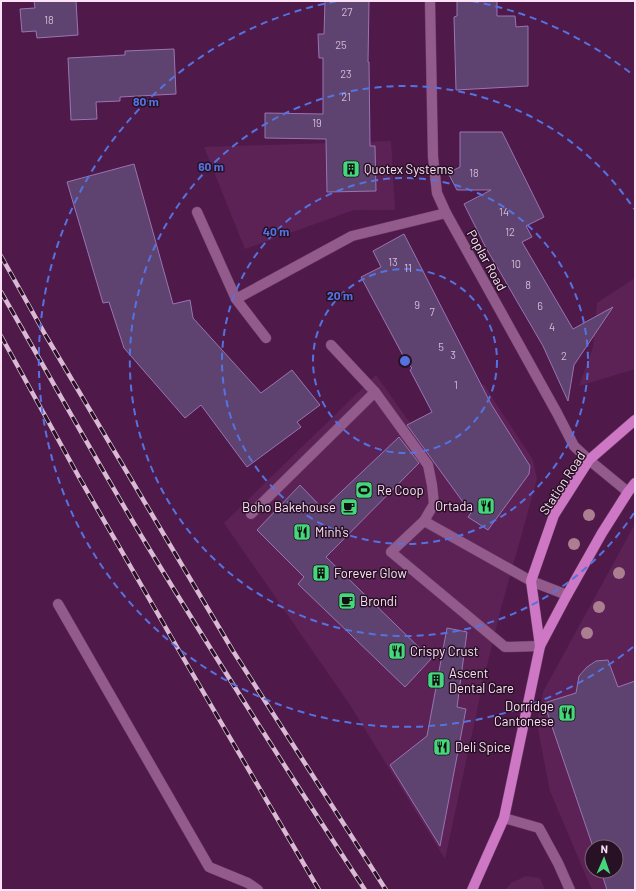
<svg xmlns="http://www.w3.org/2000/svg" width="636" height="891" font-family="Barlow,sans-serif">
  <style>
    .built { fill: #5c2256; fill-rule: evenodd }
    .building { fill: #5e4270; stroke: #9a74b3 }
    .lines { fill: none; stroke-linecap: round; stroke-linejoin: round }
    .minor-casing { stroke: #673a63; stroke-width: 11 }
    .major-casing { stroke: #673a63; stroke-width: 11 }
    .minor { stroke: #935a8c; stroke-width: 10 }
    .major { stroke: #ce77c4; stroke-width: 10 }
    .rail-casing { stroke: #d9b9d4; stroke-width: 4.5 }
    .rail { stroke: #281125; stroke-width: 3; stroke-dasharray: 9; stroke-linecap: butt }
    .tree { fill: #ac7f90 }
    .ring { fill: none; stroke: #5573e0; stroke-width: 2; stroke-dasharray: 7 5 }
    .labels { text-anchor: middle; stroke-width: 3; stroke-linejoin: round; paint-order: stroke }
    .number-label { font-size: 11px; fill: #d4b9d5 }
    .poi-label { font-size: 13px; fill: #fce1f7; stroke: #281125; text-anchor: start }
    .street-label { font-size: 13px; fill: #fce1f7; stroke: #281125 }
    .centre { fill: #5573e0; stroke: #281125; stroke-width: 2 }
    .ring-label { font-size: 12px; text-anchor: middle; font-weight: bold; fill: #5573e0; stroke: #281125; stroke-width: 3; stroke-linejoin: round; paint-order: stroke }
  </style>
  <rect width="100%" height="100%" fill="#4f1a4a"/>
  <g class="built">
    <path d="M 391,141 L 395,210 L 354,210 L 245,249 L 204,147 Z"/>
    <path d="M 635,278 L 635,369 L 579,386 L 593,347 L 597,303 Z"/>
    <path d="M 376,375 L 410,423 L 484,384 L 495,402 L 533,460 L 537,479 L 500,612 L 484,678 L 445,859 L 350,705 L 224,523 Z"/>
    <path d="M 635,524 L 635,890 L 592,890 L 550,791 L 537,724 L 543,692 ZM 592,847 L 616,847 L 616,871 L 592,871 Z"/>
    <path d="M 526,876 L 540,878 L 545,890 L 505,890 L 511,883 Z"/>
  </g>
  <g class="building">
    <path d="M 34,1 L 76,1 L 78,35 L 37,38 L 36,31 L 22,32 L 20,9 L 35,8 Z"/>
    <path d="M 325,1 L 369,1 L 368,62 L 369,62 L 370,146 L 375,146 L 376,191 L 327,192 L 326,139 L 265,138 L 265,113 L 323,114 L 323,58 L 319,58 L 318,34 L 324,34 Z"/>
    <path d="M 457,1 L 497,1 L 497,16 L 515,16 L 516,27 L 528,26 L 528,86 L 456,90 L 454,17 L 457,16 Z"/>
    <path d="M 174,49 L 176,94 L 120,97 L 120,101 L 96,102 L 97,119 L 71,120 L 68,58 L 125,55 L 125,51 Z"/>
    <path d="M 460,132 L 502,132 L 544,217 L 526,226 L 532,237 L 522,242 L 573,329 L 613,307 L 574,365 L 568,401 L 543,346 L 486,248 L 464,204 L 491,190 L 457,190 L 448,173 L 460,167 Z"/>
    <path d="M 134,164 L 173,304 L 190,300 L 193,318 L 261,393 L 292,370 L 320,405 L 297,422 L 301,427 L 247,467 L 201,405 L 185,418 L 124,348 L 109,302 L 103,303 L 67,182 Z"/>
    <path d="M 404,234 L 491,404 L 530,466 L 529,474 L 488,530 L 468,517 L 471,513 L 407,425 L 432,412 L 410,370 L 412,368 L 407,363 L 361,277 L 381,267 L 373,251 Z"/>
    <path d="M 399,437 L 419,463 L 326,557 L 431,659 L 405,687 L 298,584 L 304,577 L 257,530 L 300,485 L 323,509 Z"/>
    <path d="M 447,628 L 467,632 L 457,707 L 466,709 L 440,846 L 390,765 L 427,736 Z"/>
    <path d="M 608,660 L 618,687 L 635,681 L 635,890 L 607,890 L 601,871 L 616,871 L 616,847 L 593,847 L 544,703 L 576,693 L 579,676 L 587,667 L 596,661 Z"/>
  </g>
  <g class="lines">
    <defs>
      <g id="minor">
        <path d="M 430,1 L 433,157 L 437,193 L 446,213 L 557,413 L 574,446 L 589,460 L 628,492"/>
        <path d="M 197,212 L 236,299 L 266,338"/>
        <path d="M 236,299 L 352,236 L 446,213"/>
        <path d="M 331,345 L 375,392"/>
        <path d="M 251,514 L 375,392 L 428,465 L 432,485 L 434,504 L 424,521"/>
        <path d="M 58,604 L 209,867 L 248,883 L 258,890"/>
        <path d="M 540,646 L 505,647 L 391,552 L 424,521 L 531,581 L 567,595"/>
        <path d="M 504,818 L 539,828 L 558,863 L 570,890"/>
      </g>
      <g id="major">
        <path d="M 540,646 L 531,581 L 554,515 L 589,460 L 635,420"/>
        <path d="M 472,890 L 504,818 L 540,646 L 567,595 L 602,533 L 628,492 L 635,483"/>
      </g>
    </defs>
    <use href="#minor" class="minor-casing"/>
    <use href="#major" class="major-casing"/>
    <use href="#minor" class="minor"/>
    <use href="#major" class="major"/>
    <defs>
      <g id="rail">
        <path d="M 1,256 L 46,336 L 233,651 L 386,890"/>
        <path d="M 1,292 C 49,375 96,460 145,542 C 216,659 290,775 365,890"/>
        <path d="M 1,336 L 80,479 L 181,654 L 319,890"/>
      </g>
    </defs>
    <use href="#rail" class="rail-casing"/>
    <use href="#rail" class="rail"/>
  </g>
  <g class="tree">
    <circle cx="589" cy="515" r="6"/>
    <circle cx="574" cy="544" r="6"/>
    <circle cx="619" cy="573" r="6"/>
    <circle cx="599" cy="607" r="6"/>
    <circle cx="587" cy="633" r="6"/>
  </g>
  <g class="ring">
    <circle cx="405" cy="361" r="92"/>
    <circle cx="405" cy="361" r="183"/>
    <path d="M634 513A275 275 0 1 1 634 209"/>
    <path d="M633 647A366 366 0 1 1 338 1M472 1A366 366 0 0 1 633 75"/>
  </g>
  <defs>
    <symbol id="building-square" viewBox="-11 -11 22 22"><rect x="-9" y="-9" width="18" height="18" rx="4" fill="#44d77b" stroke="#281125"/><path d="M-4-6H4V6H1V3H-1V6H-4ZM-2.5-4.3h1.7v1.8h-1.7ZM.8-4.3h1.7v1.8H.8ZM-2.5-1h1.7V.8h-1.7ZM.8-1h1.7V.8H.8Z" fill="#111"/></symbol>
    <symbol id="stadium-square" viewBox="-11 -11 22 22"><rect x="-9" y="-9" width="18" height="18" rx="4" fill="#44d77b" stroke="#281125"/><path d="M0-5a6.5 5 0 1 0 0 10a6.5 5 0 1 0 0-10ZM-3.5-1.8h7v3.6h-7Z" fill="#111"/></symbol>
    <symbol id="restaurant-square" viewBox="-11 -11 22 22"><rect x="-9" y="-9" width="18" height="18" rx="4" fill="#44d77b" stroke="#281125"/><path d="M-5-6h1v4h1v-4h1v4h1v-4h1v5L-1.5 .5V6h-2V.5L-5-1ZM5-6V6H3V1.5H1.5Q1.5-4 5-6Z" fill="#111"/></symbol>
    <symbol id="cafe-square" viewBox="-11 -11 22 22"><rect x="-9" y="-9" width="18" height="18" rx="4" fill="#44d77b" stroke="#281125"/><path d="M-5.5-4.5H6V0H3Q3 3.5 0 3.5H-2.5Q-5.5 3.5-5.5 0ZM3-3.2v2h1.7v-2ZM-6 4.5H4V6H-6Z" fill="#111"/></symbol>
  </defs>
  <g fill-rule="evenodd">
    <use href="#building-square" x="341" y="159" width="20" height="20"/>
    <use href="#stadium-square" x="354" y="480" width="20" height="20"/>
    <use href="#restaurant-square" x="476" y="496" width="20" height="20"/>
    <use href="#cafe-square" x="339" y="497" width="20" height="20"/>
    <use href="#restaurant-square" x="292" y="522" width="20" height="20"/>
    <use href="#building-square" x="311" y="563" width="20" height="20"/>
    <use href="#cafe-square" x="337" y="591" width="20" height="20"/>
    <use href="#restaurant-square" x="387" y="641" width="20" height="20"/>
    <use href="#building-square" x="426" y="670" width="20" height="20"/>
    <use href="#restaurant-square" x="557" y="703" width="20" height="20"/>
    <use href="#restaurant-square" x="432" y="737" width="20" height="20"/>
  </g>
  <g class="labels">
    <g class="number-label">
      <text x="347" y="16">27</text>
      <text x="49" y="24">18</text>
      <text x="341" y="49">25</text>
      <text x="346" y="78">23</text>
      <text x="346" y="101">21</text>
      <text x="317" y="127">19</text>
      <text x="474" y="177">18</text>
      <text x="504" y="216">14</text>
      <text x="510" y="236">12</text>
      <text x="393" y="266">13</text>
      <text x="516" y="268">10</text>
      <text x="408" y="272">11</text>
      <text x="528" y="289">8</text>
      <text x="417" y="309">9</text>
      <text x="540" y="310">6</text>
      <text x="432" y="316">7</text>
      <text x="552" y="331">4</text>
      <text x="441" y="351">5</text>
      <text x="453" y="359">3</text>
      <text x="564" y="360">2</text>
      <text x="456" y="389">1</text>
    </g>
    <g class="poi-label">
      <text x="364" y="174">Quotex Systems</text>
      <text x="377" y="495">Re Coop</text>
      <text x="473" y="511" text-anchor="end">Ortada</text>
      <text x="336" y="512" text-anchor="end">Boho Bakehouse</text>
      <text x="315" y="537">Minh's</text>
      <text x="334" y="578">Forever Glow</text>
      <text x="360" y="606">Brondi</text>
      <text x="410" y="656">Crispy Crust</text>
      <text x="449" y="678">Ascent<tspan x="449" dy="15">Dental Care</tspan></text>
      <text x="554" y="711" text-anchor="end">Dorridge<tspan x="554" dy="15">Cantonese</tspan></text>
      <text x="455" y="752">Deli Spice</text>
    </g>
    <g class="street-label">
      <text transform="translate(487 260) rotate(61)" y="5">Poplar Road</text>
      <text transform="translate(562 483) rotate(-57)" y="5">Station Road</text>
    </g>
  </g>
  <circle cx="405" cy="361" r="6" class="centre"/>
  <g class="ring-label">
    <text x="146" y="106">80 m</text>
    <text x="211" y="171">60 m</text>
    <text x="276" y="236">40 m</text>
    <text x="340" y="300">20 m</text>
  </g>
  <rect width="636" height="891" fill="none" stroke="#fce1f7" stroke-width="4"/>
  <g transform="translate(604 859) rotate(2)"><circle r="19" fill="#281125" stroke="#7d6479"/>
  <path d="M0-3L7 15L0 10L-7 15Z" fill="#44d77b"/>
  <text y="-6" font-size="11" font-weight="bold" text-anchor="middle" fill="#fce1f7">N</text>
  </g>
</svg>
